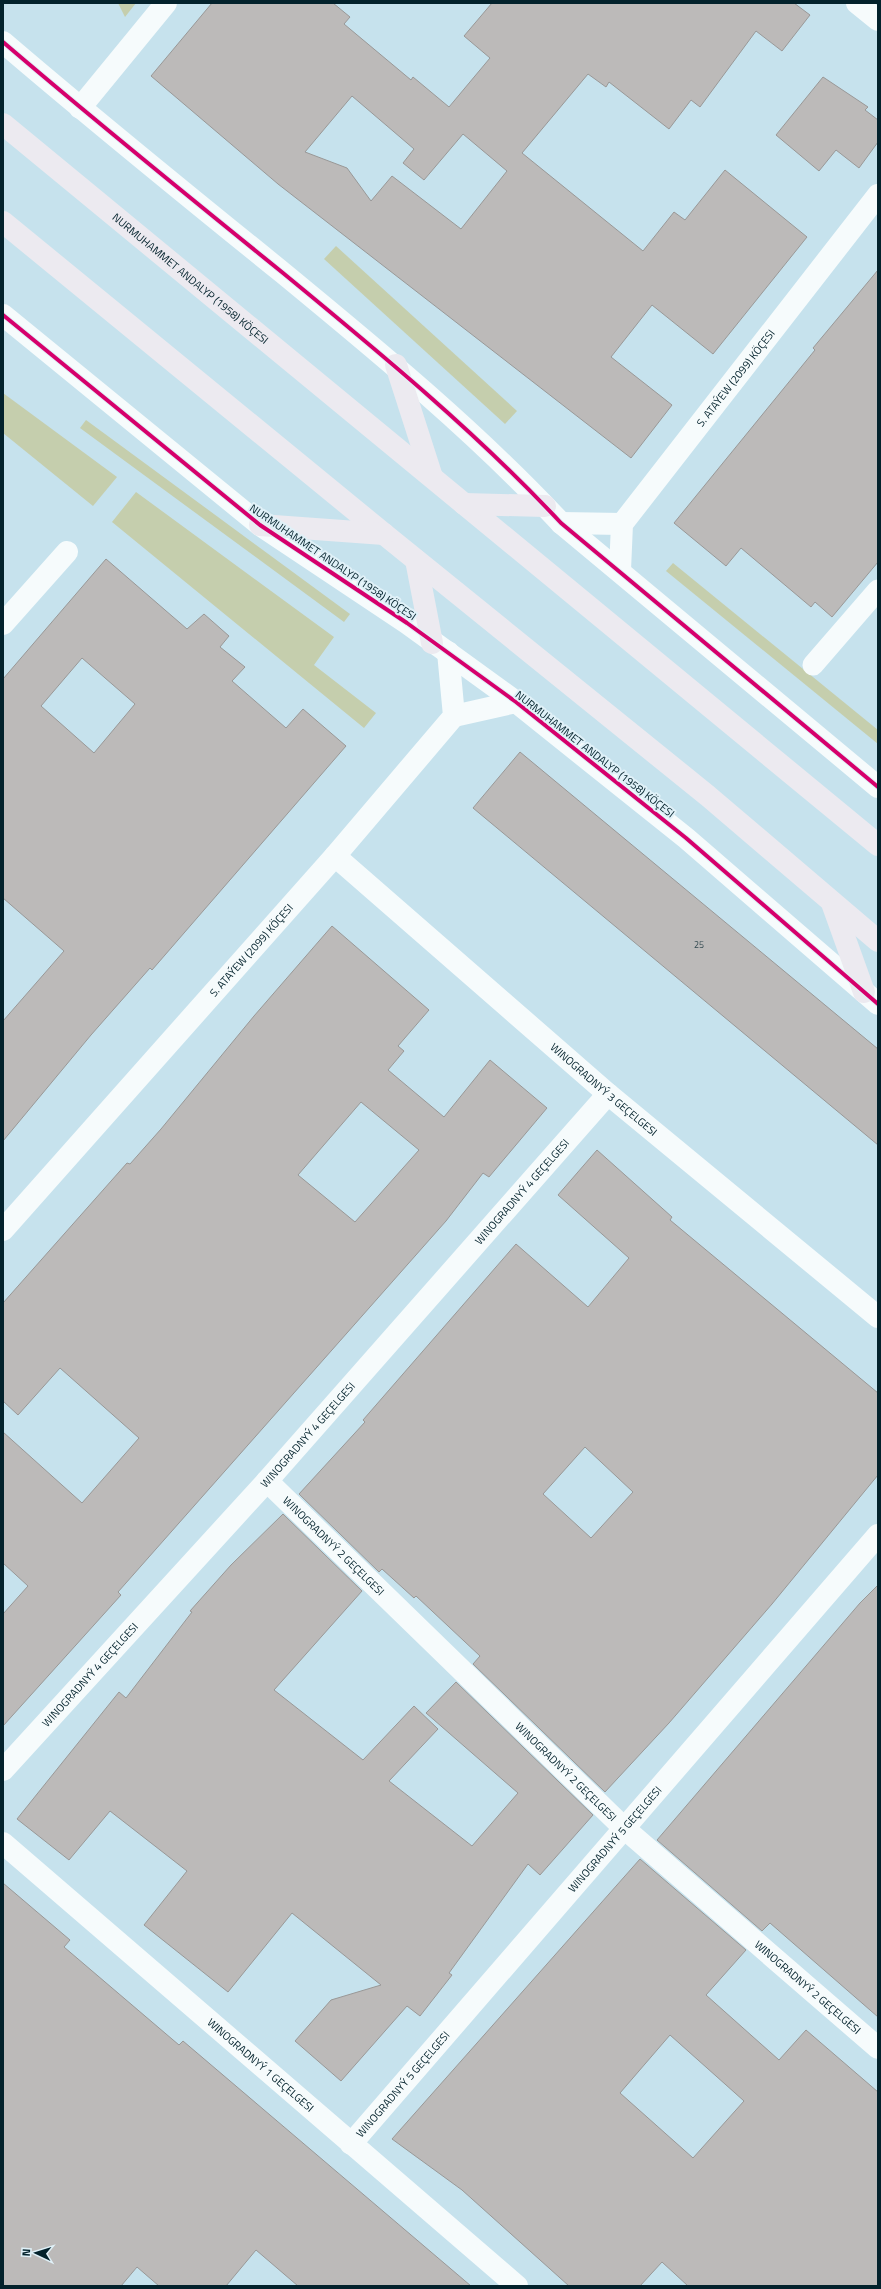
<svg xmlns="http://www.w3.org/2000/svg" width="881" height="2289" font-family="'Titillium Web',sans-serif">
  <style>
    .green { fill: #c5cead }
    .building { fill: #bcbab9; stroke: #999897; fill-rule: evenodd }
    .lines { fill: none; stroke-linecap: round; stroke-linejoin: round }
    .service { stroke: #f6fbfc; stroke-width: 21 }
    .minor { stroke: #f6fbfc; stroke-width: 22 }
    .tertiary { stroke: #f6fbfc; stroke-width: 22 }
    .primary { stroke: #eceaf0; stroke-width: 22 }
    .cycleway-casing { stroke: #e0f1f8; stroke-width: 6 }
    .cycleway { stroke: #d6006c; stroke-width: 4 }
    .labels { text-anchor: middle; stroke-width: 4; stroke-linejoin: round; paint-order: stroke }
    .number-label { font-size: 9px; fill: #31484f }
    .street-label { font-size: 11px; fill: #03222c; stroke: #e0f1f8 }
  </style>
  <rect width="100%" height="100%" fill="#c6e2ed"/>
  <g class="green">
    <path d="M 118,3 L 136,3 L 125,17 Z"/>
    <path d="M 336,246 L 517,411 L 505,424 L 324,259 Z"/>
    <path d="M 3,393 L 117,477 L 93,506 L 3,433 Z"/>
    <path d="M 86,420 L 350,614 L 344,622 L 80,428 Z"/>
    <path d="M 136,492 L 334,637 L 314,665 L 376,713 L 364,728 L 112,522 Z"/>
    <path d="M 673,563 L 878,730 L 878,744 L 666,571 Z"/>
  </g>
  <g class="building">
    <path d="M 212,3 L 333,3 L 350,17 L 344,24 L 411,80 L 413,77 L 449,107 L 490,58 L 464,36 L 492,3 L 794,3 L 810,15 L 782,51 L 756,31 L 700,107 L 691,100 L 669,129 L 609,82 L 606,87 L 588,74 L 522,153 L 643,251 L 674,212 L 685,220 L 725,170 L 807,237 L 713,354 L 652,305 L 611,357 L 672,405 L 631,458 L 278,184 L 151,76 ZM 352,96 L 414,149 L 403,163 L 424,180 L 463,134 L 507,171 L 461,229 L 392,176 L 371,201 L 347,168 L 305,152 Z"/>
    <path d="M 823,77 L 868,107 L 865,110 L 878,120 L 878,142 L 859,168 L 836,150 L 819,171 L 776,135 Z"/>
    <path d="M 878,270 L 878,562 L 832,617 L 815,602 L 811,607 L 741,548 L 726,566 L 674,523 L 815,350 L 813,348 Z"/>
    <path d="M 106,559 L 187,629 L 204,614 L 229,636 L 220,647 L 245,667 L 232,681 L 286,728 L 303,709 L 346,746 L 152,970 L 150,968 L 91,1035 L 3,1141 L 3,1021 L 64,951 L 3,898 L 3,679 ZM 82,658 L 135,704 L 94,753 L 41,706 Z"/>
    <path d="M 520,752 L 878,1049 L 878,1145 L 473,808 Z"/>
    <path d="M 332,926 L 429,1010 L 398,1046 L 404,1051 L 388,1070 L 444,1117 L 490,1060 L 547,1108 L 489,1177 L 483,1173 L 446,1221 L 118,1592 L 121,1595 L 3,1726 L 3,1614 L 28,1586 L 3,1563 L 3,1432 L 82,1503 L 139,1438 L 60,1368 L 18,1415 L 3,1401 L 3,1303 L 127,1163 L 130,1164 L 161,1129 L 254,1016 ZM 361,1102 L 419,1150 L 355,1222 L 298,1175 Z"/>
    <path d="M 597,1150 L 672,1217 L 670,1220 L 878,1393 L 878,1475 L 772,1604 L 669,1723 L 605,1792 L 473,1664 L 480,1656 L 416,1596 L 414,1598 L 382,1569 L 379,1572 L 299,1494 L 365,1422 L 363,1420 L 516,1244 L 588,1307 L 629,1258 L 558,1195 ZM 585,1447 L 633,1492 L 591,1538 L 543,1494 Z"/>
    <path d="M 283,1514 L 362,1591 L 274,1690 L 363,1760 L 414,1706 L 438,1729 L 389,1781 L 472,1846 L 518,1793 L 426,1713 L 456,1682 L 593,1815 L 540,1875 L 528,1864 L 449,1973 L 452,1975 L 420,2016 L 407,2006 L 341,2081 L 295,2041 L 331,2000 L 381,1985 L 292,1913 L 228,1992 L 144,1925 L 187,1871 L 110,1811 L 69,1860 L 17,1819 L 119,1692 L 126,1698 L 192,1612 L 190,1611 L 231,1565 Z"/>
    <path d="M 878,1585 L 878,2017 L 770,1923 L 762,1931 L 657,1840 L 860,1603 Z"/>
    <path d="M 640,1859 L 746,1950 L 706,1995 L 779,2060 L 806,2030 L 878,2092 L 878,2286 L 688,2286 L 662,2262 L 640,2286 L 569,2286 L 462,2190 L 392,2139 ZM 670,2035 L 744,2101 L 693,2158 L 620,2093 Z"/>
    <path d="M 3,1883 L 70,1940 L 64,1947 L 179,2045 L 183,2041 L 471,2286 L 298,2286 L 256,2250 L 226,2286 L 159,2286 L 137,2267 L 121,2286 L 3,2286 Z"/>
  </g>
  <g class="lines">
    <path class="service" d="M 813,665 L 878,590"/>
    <g class="minor">
      <path d="M 857,3 L 878,20"/>
      <path d="M 80,108 L 166,3"/>
      <path d="M 561,523 L 622,524"/>
      <path id="s1" d="M 620,570 L 622,524 L 878,195"/>
      <path d="M 3,624 L 67,552"/>
      <path d="M 454,716 L 516,702"/>
      <path id="s2" d="M 335,856 L 608,1094 L 878,1317"/>
      <path id="s3" d="M 3,1230 L 335,856 L 454,716 L 448,652"/>
      <path id="s4" d="M 267,1481 L 625,1829 L 878,2048"/>
      <path id="s5" d="M 3,1770 L 267,1481 L 608,1094"/>
      <path id="s6" d="M 3,1843 L 517,2286"/>
      <path id="s7" d="M 351,2144 L 878,1535"/>
    </g>
    <g class="tertiary">
      <path d="M 3,42 C 95,121 189,197 283,273 C 379,352 476,432 561,523 L 878,787"/>
      <path d="M 3,315 L 260,525 L 407,623 L 516,702 L 686,838 L 878,1004"/>
    </g>
    <g class="primary">
      <path id="s8" d="M 3,124 L 878,845"/>
      <path d="M 3,222 L 384,534 L 708,796 L 878,941"/>
      <path d="M 396,365 L 432,477"/>
      <path d="M 464,504 L 545,506"/>
      <path d="M 260,525 L 384,534"/>
      <path d="M 416,560 L 432,643"/>
      <path d="M 832,903 L 864,992"/>
    </g>
    <defs>
      <g id="cycleway">
        <path d="M 3,42 C 95,121 189,197 283,273 C 379,352 476,432 561,523 L 878,787"/>
        <path d="M 3,315 L 260,525 L 407,623 L 516,702 L 686,838 L 878,1004"/>
      </g>
    </defs>
    <use href="#cycleway" class="cycleway-casing"/>
    <use href="#cycleway" class="cycleway"/>
  </g>
  <g class="labels">
    <g class="number-label">
      <text x="699" y="948">25</text>
    </g>
    <g class="street-label">
      <text dy="4" stroke="none"><textPath href="#s8" startOffset="243">NURMUHAMMET ANDALYP (1958) KÖÇESI</textPath></text>
      <text dy="4" stroke="none"><textPath href="#s1" startOffset="231">S. ATAÝEW (2099) KÖÇESI</textPath></text>
      <text transform="translate(333 562) rotate(34)" y="4">NURMUHAMMET ANDALYP (1958) KÖÇESI</text>
      <text transform="translate(595 754) rotate(38)" y="4">NURMUHAMMET ANDALYP (1958) KÖÇESI</text>
      <text dy="4" stroke="none"><textPath href="#s3" startOffset="374">S. ATAÝEW (2099) KÖÇESI</textPath></text>
      <text dy="4" stroke="none"><textPath href="#s2" startOffset="356">WINOGRADNYÝ 3 GEÇELGESI</textPath></text>
      <text dy="4" stroke="none"><textPath href="#s5" startOffset="777">WINOGRADNYÝ 4 GEÇELGESI</textPath></text>
      <text dy="4" stroke="none"><textPath href="#s5" startOffset="453">WINOGRADNYÝ 4 GEÇELGESI</textPath></text>
      <text dy="4" stroke="none"><textPath href="#s4" startOffset="93">WINOGRADNYÝ 2 GEÇELGESI</textPath></text>
      <text dy="4" stroke="none"><textPath href="#s5" startOffset="129">WINOGRADNYÝ 4 GEÇELGESI</textPath></text>
      <text dy="4" stroke="none"><textPath href="#s4" startOffset="417">WINOGRADNYÝ 2 GEÇELGESI</textPath></text>
      <text dy="4" stroke="none"><textPath href="#s7" startOffset="403">WINOGRADNYÝ 5 GEÇELGESI</textPath></text>
      <text dy="4" stroke="none"><textPath href="#s4" startOffset="741">WINOGRADNYÝ 2 GEÇELGESI</textPath></text>
      <text dy="4" stroke="none"><textPath href="#s6" startOffset="340">WINOGRADNYÝ 1 GEÇELGESI</textPath></text>
      <text dy="4" stroke="none"><textPath href="#s7" startOffset="79">WINOGRADNYÝ 5 GEÇELGESI</textPath></text>
    </g>
  </g>
  <rect width="881" height="2289" fill="none" stroke="#03222c" stroke-width="8"/>
  <g transform="translate(36 2253) rotate(274)" stroke="#e0f1f8" stroke-width="3" paint-order="stroke">
  <path d="M0-3L7 15L0 10L-7 15Z" fill="#03222c"/>
  <text y="-6" font-size="11" font-weight="bold" text-anchor="middle" fill="#03222c">N</text>
  </g>
</svg>
